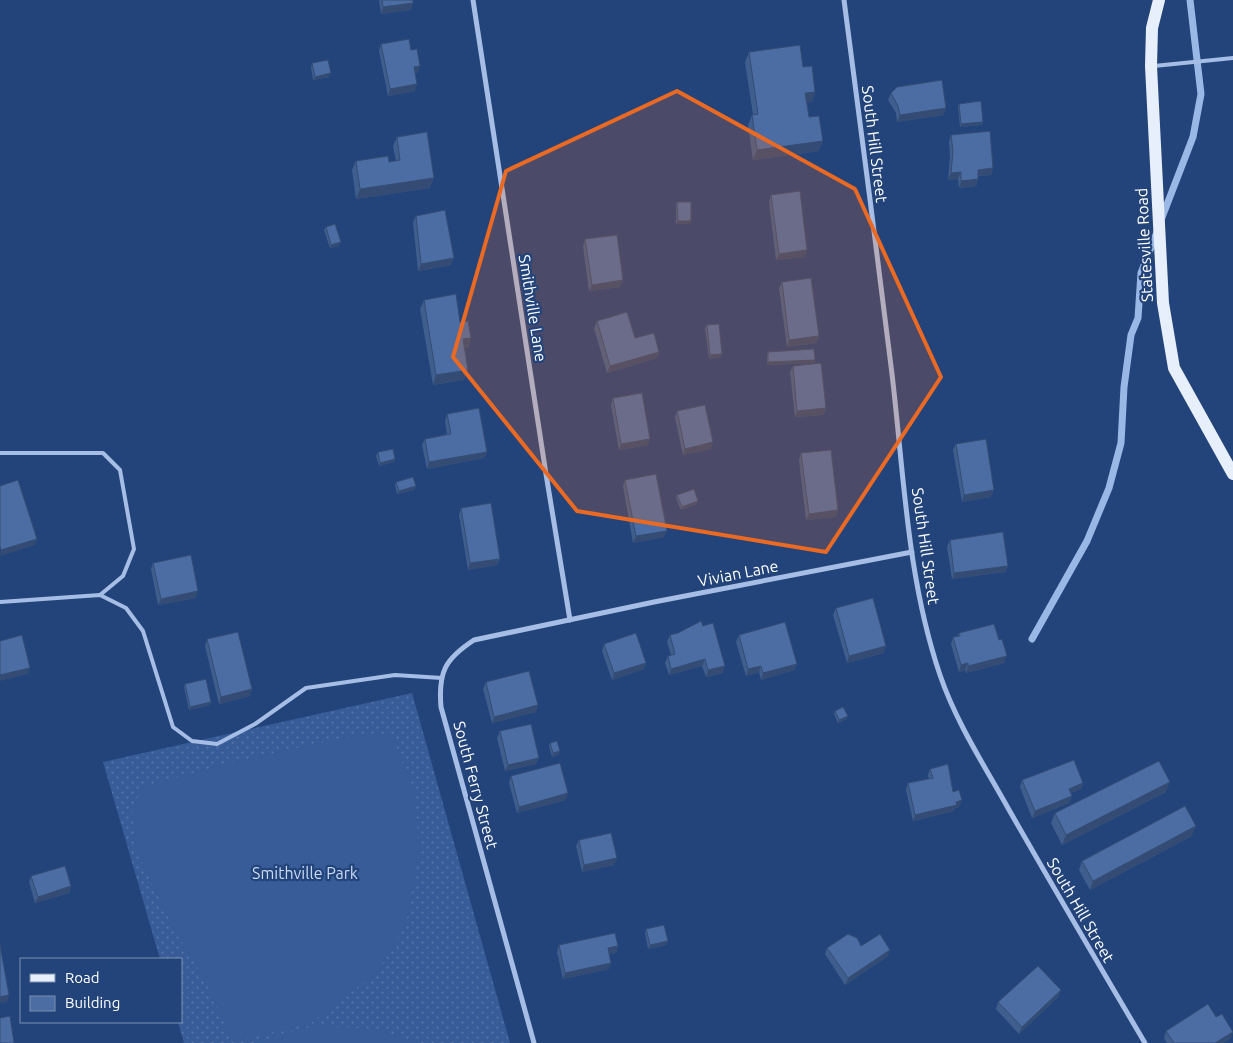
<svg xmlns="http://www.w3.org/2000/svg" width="1233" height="1043" font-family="Ubuntu,sans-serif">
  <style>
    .grass { fill: url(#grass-dots) }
    .garden { fill: #375c98 }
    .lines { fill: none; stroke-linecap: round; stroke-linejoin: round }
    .stream { stroke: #9ab8e6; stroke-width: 7 }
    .lane { stroke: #a6bee5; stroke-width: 4 }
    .street { stroke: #a6bee5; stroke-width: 5 }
    .primary { stroke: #e7eefc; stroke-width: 12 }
    .wall { fill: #405e8d }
    .shaded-wall { fill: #344c73 }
    .building { fill: #4b6da4; stroke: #344c73 }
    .marked { fill: #ea6a24; fill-opacity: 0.2; stroke: #ea6a24; stroke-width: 4; stroke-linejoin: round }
    .labels { text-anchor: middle; stroke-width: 4.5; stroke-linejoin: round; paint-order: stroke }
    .street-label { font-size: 16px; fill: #fff; stroke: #23447b }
    .park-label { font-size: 16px; fill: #c9daf4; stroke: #23447b }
  </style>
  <defs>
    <pattern id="grass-dots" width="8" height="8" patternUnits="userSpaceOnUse" patternTransform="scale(1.25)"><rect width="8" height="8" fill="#375c98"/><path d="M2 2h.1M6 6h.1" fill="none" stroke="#5574a7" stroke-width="1.8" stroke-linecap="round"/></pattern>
  </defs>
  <rect width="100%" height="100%" fill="#23447b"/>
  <path class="grass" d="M 412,693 L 510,1043 L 184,1043 L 178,1022 L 181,1022 L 181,959 L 160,959 L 103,762 Z"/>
  <g class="garden">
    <path d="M 361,734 L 385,734 L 394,741 L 415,792 L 419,854 L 406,925 L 376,973 L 311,1023 L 232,1042 L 206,982 L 173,927 L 137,852 L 132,812 L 142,787 L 233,762 Z"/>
    <path d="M 313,1026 L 375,1029 L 420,1043 L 257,1043 Z"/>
  </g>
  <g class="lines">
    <g class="stream">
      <path d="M 1161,220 L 1193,137 L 1201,94 L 1190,0"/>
      <path d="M 1032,639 L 1087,541 L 1109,488 L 1121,443 L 1124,387 L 1131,335 L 1138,318 L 1141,273 L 1157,232"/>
    </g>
    <g class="lane">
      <path d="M 1154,66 L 1233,58"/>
      <path d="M 0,453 L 103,453 L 120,470 L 134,549 L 123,576 L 100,595"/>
      <path d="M 0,602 L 100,595 L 126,608 L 143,631 L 173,727 L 192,741 L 217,744 L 255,724 L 306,688 L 395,675 L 442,678"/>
    </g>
    <g class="street">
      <path d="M 473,0 L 546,474 L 570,620"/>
      <path d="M 844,0 C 860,125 877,249 892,374 C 904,475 907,578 940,675 C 956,722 984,765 1008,808 C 1053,887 1099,965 1145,1043"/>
      <path d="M 534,1043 L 441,707 C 438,672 445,659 474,640 L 654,602 L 912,552"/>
    </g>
    <path class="primary" d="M 1159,0 L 1152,28 L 1151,66 L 1163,303 L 1174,368 L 1233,474"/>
  </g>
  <g class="wall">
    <path d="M 379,0 L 413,0 L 411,10 L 381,14 Z"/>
    <path d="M 381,44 L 418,72 L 415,73 L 415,91 L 388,96 L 379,51 Z"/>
    <path d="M 749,52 L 803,67 L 815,92 L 812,102 L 807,102 L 809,117 L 819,151 L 753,160 L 748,125 L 752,115 L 753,115 L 745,62 Z"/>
    <path d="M 312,63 L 329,77 L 313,80 L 311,67 Z"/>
    <path d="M 891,93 L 944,115 L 897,122 L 896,113 L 888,100 Z"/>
    <path d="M 959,104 L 983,122 L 982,125 L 960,127 L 958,107 Z"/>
    <path d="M 951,135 L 993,168 L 991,175 L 978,176 L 978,179 L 976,186 L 959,188 L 958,179 L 948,180 L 950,157 L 949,142 Z"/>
    <path d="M 397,137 L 430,188 L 356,199 L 352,170 L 356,161 L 389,162 L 396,161 L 393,146 Z"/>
    <path d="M 771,195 L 805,257 L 776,260 L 769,202 Z"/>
    <path d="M 677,202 L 691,221 L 690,224 L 676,224 L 676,205 Z"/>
    <path d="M 416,216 L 451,265 L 418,271 L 413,222 Z"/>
    <path d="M 326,227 L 339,246 L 330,248 L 324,230 Z"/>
    <path d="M 585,239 L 620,287 L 589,291 L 583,246 Z"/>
    <path d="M 782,282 L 819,336 L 816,343 L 787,347 L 779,288 Z"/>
    <path d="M 424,300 L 460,322 L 471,338 L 468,348 L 465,348 L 464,380 L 433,385 L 420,309 Z"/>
    <path d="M 597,321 L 635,338 L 659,352 L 657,358 L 607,373 L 594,328 Z"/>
    <path d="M 707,325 L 722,354 L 721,357 L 709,359 L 705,328 Z"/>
    <path d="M 768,352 L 815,360 L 814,363 L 767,365 L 767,355 Z"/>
    <path d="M 793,366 L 826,408 L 823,415 L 795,417 L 790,372 Z"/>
    <path d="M 613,398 L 648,445 L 619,450 L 611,405 Z"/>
    <path d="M 677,411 L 711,449 L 683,455 L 675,418 Z"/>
    <path d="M 447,414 L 487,452 L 484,458 L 427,469 L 422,445 L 425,439 L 447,434 L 445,421 Z"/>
    <path d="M 956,444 L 991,497 L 962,502 L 953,450 Z"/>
    <path d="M 378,452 L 395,459 L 394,462 L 379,466 L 376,456 Z"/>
    <path d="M 801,453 L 836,517 L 806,520 L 799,460 Z"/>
    <path d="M 625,480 L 664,537 L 633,543 L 623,486 Z"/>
    <path d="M 396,482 L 416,486 L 414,490 L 397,494 L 395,485 Z"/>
    <path d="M 677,495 L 697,504 L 681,510 L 676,498 Z"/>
    <path d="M 461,508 L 500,559 L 497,565 L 468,570 L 459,515 Z"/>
    <path d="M 950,540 L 1008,566 L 1005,572 L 952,579 L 947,547 Z"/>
    <path d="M 153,563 L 196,598 L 158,605 L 151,569 Z"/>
    <path d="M 836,608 L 884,653 L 847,663 L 833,615 Z"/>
    <path d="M 703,626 L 723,673 L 706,677 L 702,666 L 669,675 L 665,663 L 668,656 L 671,655 L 667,642 L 670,635 Z"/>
    <path d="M 959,633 L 1004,663 L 966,673 L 965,670 L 959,672 L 951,644 L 953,637 L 957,637 Z"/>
    <path d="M 739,635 L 797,664 L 794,670 L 761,680 L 759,672 L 746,676 L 736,642 Z"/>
    <path d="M 207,639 L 252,689 L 250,696 L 219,704 L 205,646 Z"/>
    <path d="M 604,644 L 646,663 L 644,669 L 612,680 L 602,651 Z"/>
    <path d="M 486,682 L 536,712 L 492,723 L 483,689 Z"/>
    <path d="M 185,684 L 211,702 L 210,705 L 189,710 L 184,687 Z"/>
    <path d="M 835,711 L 848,716 L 846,719 L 838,723 L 834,714 Z"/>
    <path d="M 500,731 L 536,764 L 505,771 L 497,738 Z"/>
    <path d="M 550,743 L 560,751 L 558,755 L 552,757 L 549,746 Z"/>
    <path d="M 930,769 L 953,792 L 959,807 L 955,808 L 954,811 L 913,821 L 906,790 L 908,783 L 929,779 L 928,775 Z"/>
    <path d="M 511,776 L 566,800 L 517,813 L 509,783 Z"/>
    <path d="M 1022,780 L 1083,783 L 1081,789 L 1071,793 L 1072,796 L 1069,803 L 1032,818 L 1020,787 Z"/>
    <path d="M 1166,792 L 1062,845 L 1051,823 L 1055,813 Z"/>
    <path d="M 1192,836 L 1090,890 L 1079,870 L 1082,861 Z"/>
    <path d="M 579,840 L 614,865 L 582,872 L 576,846 Z"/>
    <path d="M 31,876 L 71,886 L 69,893 L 35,903 L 29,882 Z"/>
    <path d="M 646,929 L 668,941 L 666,945 L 648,949 L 645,933 Z"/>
    <path d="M 559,945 L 618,946 L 616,953 L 609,954 L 609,969 L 563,979 L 557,952 Z"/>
    <path d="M 861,946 L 888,956 L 845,985 L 825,954 L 827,948 Z"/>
    <path d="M 1061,990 L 1058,997 L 1019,1034 L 996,1009 L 998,1002 Z"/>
    <path d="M 1216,1017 L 1231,1038 L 1223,1043 L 1167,1043 L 1164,1038 L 1166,1031 Z"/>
  </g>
  <g class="shaded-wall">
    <path d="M 413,3 L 411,10 L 381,14 L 383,7 Z"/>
    <path d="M 420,66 L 418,72 L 411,74 L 414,67 Z"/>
    <path d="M 331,73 L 329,77 L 313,80 L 315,77 Z"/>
    <path d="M 417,84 L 415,91 L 388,96 L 390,89 Z"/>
    <path d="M 815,92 L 812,102 L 802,103 L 805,93 Z"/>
    <path d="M 946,108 L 944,115 L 897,122 L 900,115 Z"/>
    <path d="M 983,122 L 982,125 L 960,127 L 961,124 Z"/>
    <path d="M 823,141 L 819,151 L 753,160 L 757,150 Z"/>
    <path d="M 993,168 L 991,175 L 975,176 L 978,170 Z"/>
    <path d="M 961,172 L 958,179 L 948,180 L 951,173 Z"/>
    <path d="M 434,178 L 430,188 L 356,199 L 360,189 Z"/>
    <path d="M 978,179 L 976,186 L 959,188 L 961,181 Z"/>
    <path d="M 678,221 L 691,221 L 690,224 L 676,224 Z"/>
    <path d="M 341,242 L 339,246 L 330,248 L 331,245 Z"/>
    <path d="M 807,250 L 805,257 L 776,260 L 779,254 Z"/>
    <path d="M 454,258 L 451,265 L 418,271 L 421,264 Z"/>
    <path d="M 623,280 L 620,287 L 589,291 L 592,285 Z"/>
    <path d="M 819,336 L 816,343 L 787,347 L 789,340 Z"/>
    <path d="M 471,338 L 468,348 L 460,349 L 463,339 Z"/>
    <path d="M 659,352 L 657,358 L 607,373 L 610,366 Z"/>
    <path d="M 722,354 L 721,357 L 709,359 L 710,355 Z"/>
    <path d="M 815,360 L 814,363 L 767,365 L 768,362 Z"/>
    <path d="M 468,370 L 464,380 L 433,385 L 436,375 Z"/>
    <path d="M 826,408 L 823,415 L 795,417 L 797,411 Z"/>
    <path d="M 650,439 L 648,445 L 619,450 L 621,444 Z"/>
    <path d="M 713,442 L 711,449 L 683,455 L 685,449 Z"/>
    <path d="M 487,452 L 484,458 L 427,469 L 429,462 Z"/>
    <path d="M 395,459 L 394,462 L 379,466 L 380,463 Z"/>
    <path d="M 416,486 L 414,490 L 397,494 L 399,491 Z"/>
    <path d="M 994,490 L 991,497 L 962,502 L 964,495 Z"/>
    <path d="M 698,501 L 697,504 L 681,510 L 682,507 Z"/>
    <path d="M 838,510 L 836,517 L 806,520 L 809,514 Z"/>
    <path d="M 667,531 L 664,537 L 633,543 L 636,536 Z"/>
    <path d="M 37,539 L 35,545 L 0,556 L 1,550 Z"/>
    <path d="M 500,559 L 497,565 L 468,570 L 470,563 Z"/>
    <path d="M 1008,566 L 1005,572 L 952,579 L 954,573 Z"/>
    <path d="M 198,591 L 196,598 L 158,605 L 161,599 Z"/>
    <path d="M 886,646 L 884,653 L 847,663 L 849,656 Z"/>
    <path d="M 1007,656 L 1004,663 L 966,673 L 968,666 Z"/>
    <path d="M 705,659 L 702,666 L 669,675 L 671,669 Z"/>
    <path d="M 646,663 L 644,669 L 612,680 L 614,673 Z"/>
    <path d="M 968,663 L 965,670 L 959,672 L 961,665 Z"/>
    <path d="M 797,664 L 794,670 L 761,680 L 763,673 Z"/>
    <path d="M 725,666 L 723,673 L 706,677 L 708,670 Z"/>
    <path d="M 761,666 L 759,672 L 746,676 L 748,669 Z"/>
    <path d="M 30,668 L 28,674 L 0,681 L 0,675 Z"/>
    <path d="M 252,689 L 250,696 L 219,704 L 221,697 Z"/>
    <path d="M 211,702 L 210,705 L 189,710 L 190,707 Z"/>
    <path d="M 538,705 L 536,712 L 492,723 L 494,717 Z"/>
    <path d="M 848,716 L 846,719 L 838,723 L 839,720 Z"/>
    <path d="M 560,751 L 558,755 L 552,757 L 553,753 Z"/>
    <path d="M 539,758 L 536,764 L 505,771 L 508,765 Z"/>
    <path d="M 1170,782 L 1166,792 L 1062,845 L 1066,835 Z"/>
    <path d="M 1083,783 L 1081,789 L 1066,795 L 1069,789 Z"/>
    <path d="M 568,793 L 566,800 L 517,813 L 519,807 Z"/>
    <path d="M 1072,796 L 1069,803 L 1032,818 L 1035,811 Z"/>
    <path d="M 962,800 L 959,807 L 955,808 L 954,811 L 913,821 L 915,815 Z"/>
    <path d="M 1196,826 L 1192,836 L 1090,890 L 1093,881 Z"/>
    <path d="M 617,858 L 614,865 L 582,872 L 584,865 Z"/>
    <path d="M 71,886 L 69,893 L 35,903 L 38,897 Z"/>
    <path d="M 668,941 L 666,945 L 648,949 L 650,945 Z"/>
    <path d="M 618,946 L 616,953 L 606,955 L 608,948 Z"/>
    <path d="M 890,950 L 888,956 L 845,985 L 848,978 Z"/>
    <path d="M 611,963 L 609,969 L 563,979 L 565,973 Z"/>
    <path d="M 1061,990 L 1058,997 L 1019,1034 L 1022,1027 Z"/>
    <path d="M 9,995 L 7,1002 L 0,1003 L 0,997 Z"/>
    <path d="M 1233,1032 L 1231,1038 L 1223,1043 L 1215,1043 Z"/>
  </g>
  <g class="building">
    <path d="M 382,0 L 413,0 L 413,3 L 383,7 Z"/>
    <path d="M 409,39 L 411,50 L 417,49 L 420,66 L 414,67 L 417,84 L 390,89 L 381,44 Z"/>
    <path d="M 800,45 L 803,67 L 812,66 L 815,92 L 805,93 L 809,117 L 819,116 L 823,141 L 757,150 L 752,115 L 758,114 L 749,52 Z"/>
    <path d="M 328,60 L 331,73 L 315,77 L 312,63 Z"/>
    <path d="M 942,80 L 946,108 L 900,115 L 898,106 L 891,93 L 897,87 Z"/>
    <path d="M 981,101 L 983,122 L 961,124 L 959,104 Z"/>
    <path d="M 990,131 L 993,168 L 978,170 L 978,179 L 961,181 L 961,172 L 951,173 L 953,151 L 951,135 Z"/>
    <path d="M 427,132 L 434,178 L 360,189 L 356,161 L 388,156 L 389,162 L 400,160 L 397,137 Z"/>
    <path d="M 800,191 L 807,250 L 779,254 L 771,195 Z"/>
    <path d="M 677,202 L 691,202 L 691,221 L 678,221 Z"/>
    <path d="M 445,210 L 454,258 L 421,264 L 416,216 Z"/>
    <path d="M 335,224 L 341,242 L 331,245 L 326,227 Z"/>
    <path d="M 617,235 L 623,280 L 592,285 L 585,239 Z"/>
    <path d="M 811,278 L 819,336 L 789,340 L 782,282 Z"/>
    <path d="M 456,294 L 460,322 L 468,321 L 471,338 L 463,339 L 468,370 L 436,375 L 424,300 Z"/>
    <path d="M 627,312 L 635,338 L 654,333 L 659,352 L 610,366 L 597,321 Z"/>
    <path d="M 719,324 L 722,354 L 710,355 L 707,325 Z"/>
    <path d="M 814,349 L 815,360 L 768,362 L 768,352 Z"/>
    <path d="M 821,363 L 826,408 L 797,411 L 793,366 Z"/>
    <path d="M 642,393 L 650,439 L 621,444 L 613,398 Z"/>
    <path d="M 705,405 L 713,442 L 685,449 L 677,411 Z"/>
    <path d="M 479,408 L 487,452 L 429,462 L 425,439 L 451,434 L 447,414 Z"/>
    <path d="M 986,439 L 994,490 L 964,495 L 956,444 Z"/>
    <path d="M 393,449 L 395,459 L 380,463 L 378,452 Z"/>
    <path d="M 831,450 L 838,510 L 809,514 L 801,453 Z"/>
    <path d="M 656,474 L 667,531 L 636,536 L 625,480 Z"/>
    <path d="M 413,477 L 416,486 L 399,491 L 396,482 Z"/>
    <path d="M 18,480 L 37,539 L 1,550 L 0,546 L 0,486 Z"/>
    <path d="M 694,489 L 698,501 L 682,507 L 677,495 Z"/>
    <path d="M 491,503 L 500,559 L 470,563 L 461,508 Z"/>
    <path d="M 1003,532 L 1008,566 L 954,573 L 950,540 Z"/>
    <path d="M 191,555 L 198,591 L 161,599 L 153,563 Z"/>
    <path d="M 873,598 L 886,646 L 849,656 L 836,608 Z"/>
    <path d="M 701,621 L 703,626 L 713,623 L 725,666 L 708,670 L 705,659 L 671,669 L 668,656 L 675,654 L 670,635 L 678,633 Z"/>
    <path d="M 785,622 L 797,664 L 763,673 L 761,666 L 748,669 L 739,635 Z"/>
    <path d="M 994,624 L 999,640 L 1002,639 L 1007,656 L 968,666 L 968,663 L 961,665 L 953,637 L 960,636 L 959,633 Z"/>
    <path d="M 238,632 L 252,689 L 221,697 L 207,639 Z"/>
    <path d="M 636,633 L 646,663 L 614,673 L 604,644 Z"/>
    <path d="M 22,635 L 30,668 L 0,675 L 0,641 Z"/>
    <path d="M 529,671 L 538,705 L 494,717 L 486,682 Z"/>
    <path d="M 206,679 L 211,702 L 190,707 L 185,684 Z"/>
    <path d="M 843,707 L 848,716 L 839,720 L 835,711 Z"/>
    <path d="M 531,724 L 539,758 L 508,765 L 500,731 Z"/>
    <path d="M 557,741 L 560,751 L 553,753 L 550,743 Z"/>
    <path d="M 1074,760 L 1083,783 L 1069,789 L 1072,796 L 1035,811 L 1022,780 Z"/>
    <path d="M 1159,761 L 1170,782 L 1066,835 L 1055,813 Z"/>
    <path d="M 560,763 L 568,793 L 519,807 L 511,776 Z"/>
    <path d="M 948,764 L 953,792 L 959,790 L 962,800 L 956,802 L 957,805 L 915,815 L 908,783 L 933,778 L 930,769 Z"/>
    <path d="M 1185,806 L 1196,826 L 1093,881 L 1082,861 Z"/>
    <path d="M 611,833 L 617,858 L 584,865 L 579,840 Z"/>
    <path d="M 65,866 L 71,886 L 38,897 L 31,876 Z"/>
    <path d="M 664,925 L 668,941 L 650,945 L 646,929 Z"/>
    <path d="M 615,933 L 618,946 L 608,948 L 611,963 L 565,973 L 559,945 Z"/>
    <path d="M 848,934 L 857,938 L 861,946 L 880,934 L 890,950 L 848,978 L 827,948 Z"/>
    <path d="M 0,945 L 9,995 L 0,997 Z"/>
    <path d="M 1038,966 L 1061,990 L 1022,1027 L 998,1002 Z"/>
    <path d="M 1208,1004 L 1216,1017 L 1222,1014 L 1233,1032 L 1215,1043 L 1174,1043 L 1166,1031 Z"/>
    <path d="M 10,1016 L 14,1043 L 0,1043 L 0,1018 Z"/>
  </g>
  <path class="marked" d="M 677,91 L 855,189 L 941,377 L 826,552 L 577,511 L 453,357 L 506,171 Z"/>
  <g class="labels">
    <g class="street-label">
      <text transform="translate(875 144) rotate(83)" y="6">South Hill Street</text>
      <text transform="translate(1144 245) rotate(-93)" y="6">Statesville Road</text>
      <text transform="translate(533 308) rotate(81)" y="6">Smithville Lane</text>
      <text transform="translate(926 546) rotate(82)" y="6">South Hill Street</text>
      <text transform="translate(738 573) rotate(-11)" y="6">Vivian Lane</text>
      <text transform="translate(476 785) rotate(75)" y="6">South Ferry Street</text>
      <text transform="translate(1081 910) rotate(60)" y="6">South Hill Street</text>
    </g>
    <g class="park-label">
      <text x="305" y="879">Smithville Park</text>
    </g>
  </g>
  <rect x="20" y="958" width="162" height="65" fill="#23447b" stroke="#7b8fb0"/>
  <rect x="30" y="974" width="25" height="8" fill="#e7eefc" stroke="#7b8fb0"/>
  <text x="65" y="983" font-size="15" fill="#ffffff">Road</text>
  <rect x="30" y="996" width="25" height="15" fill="#4b6da4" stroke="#7b8fb0"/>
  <text x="65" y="1008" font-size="15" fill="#ffffff">Building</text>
</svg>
